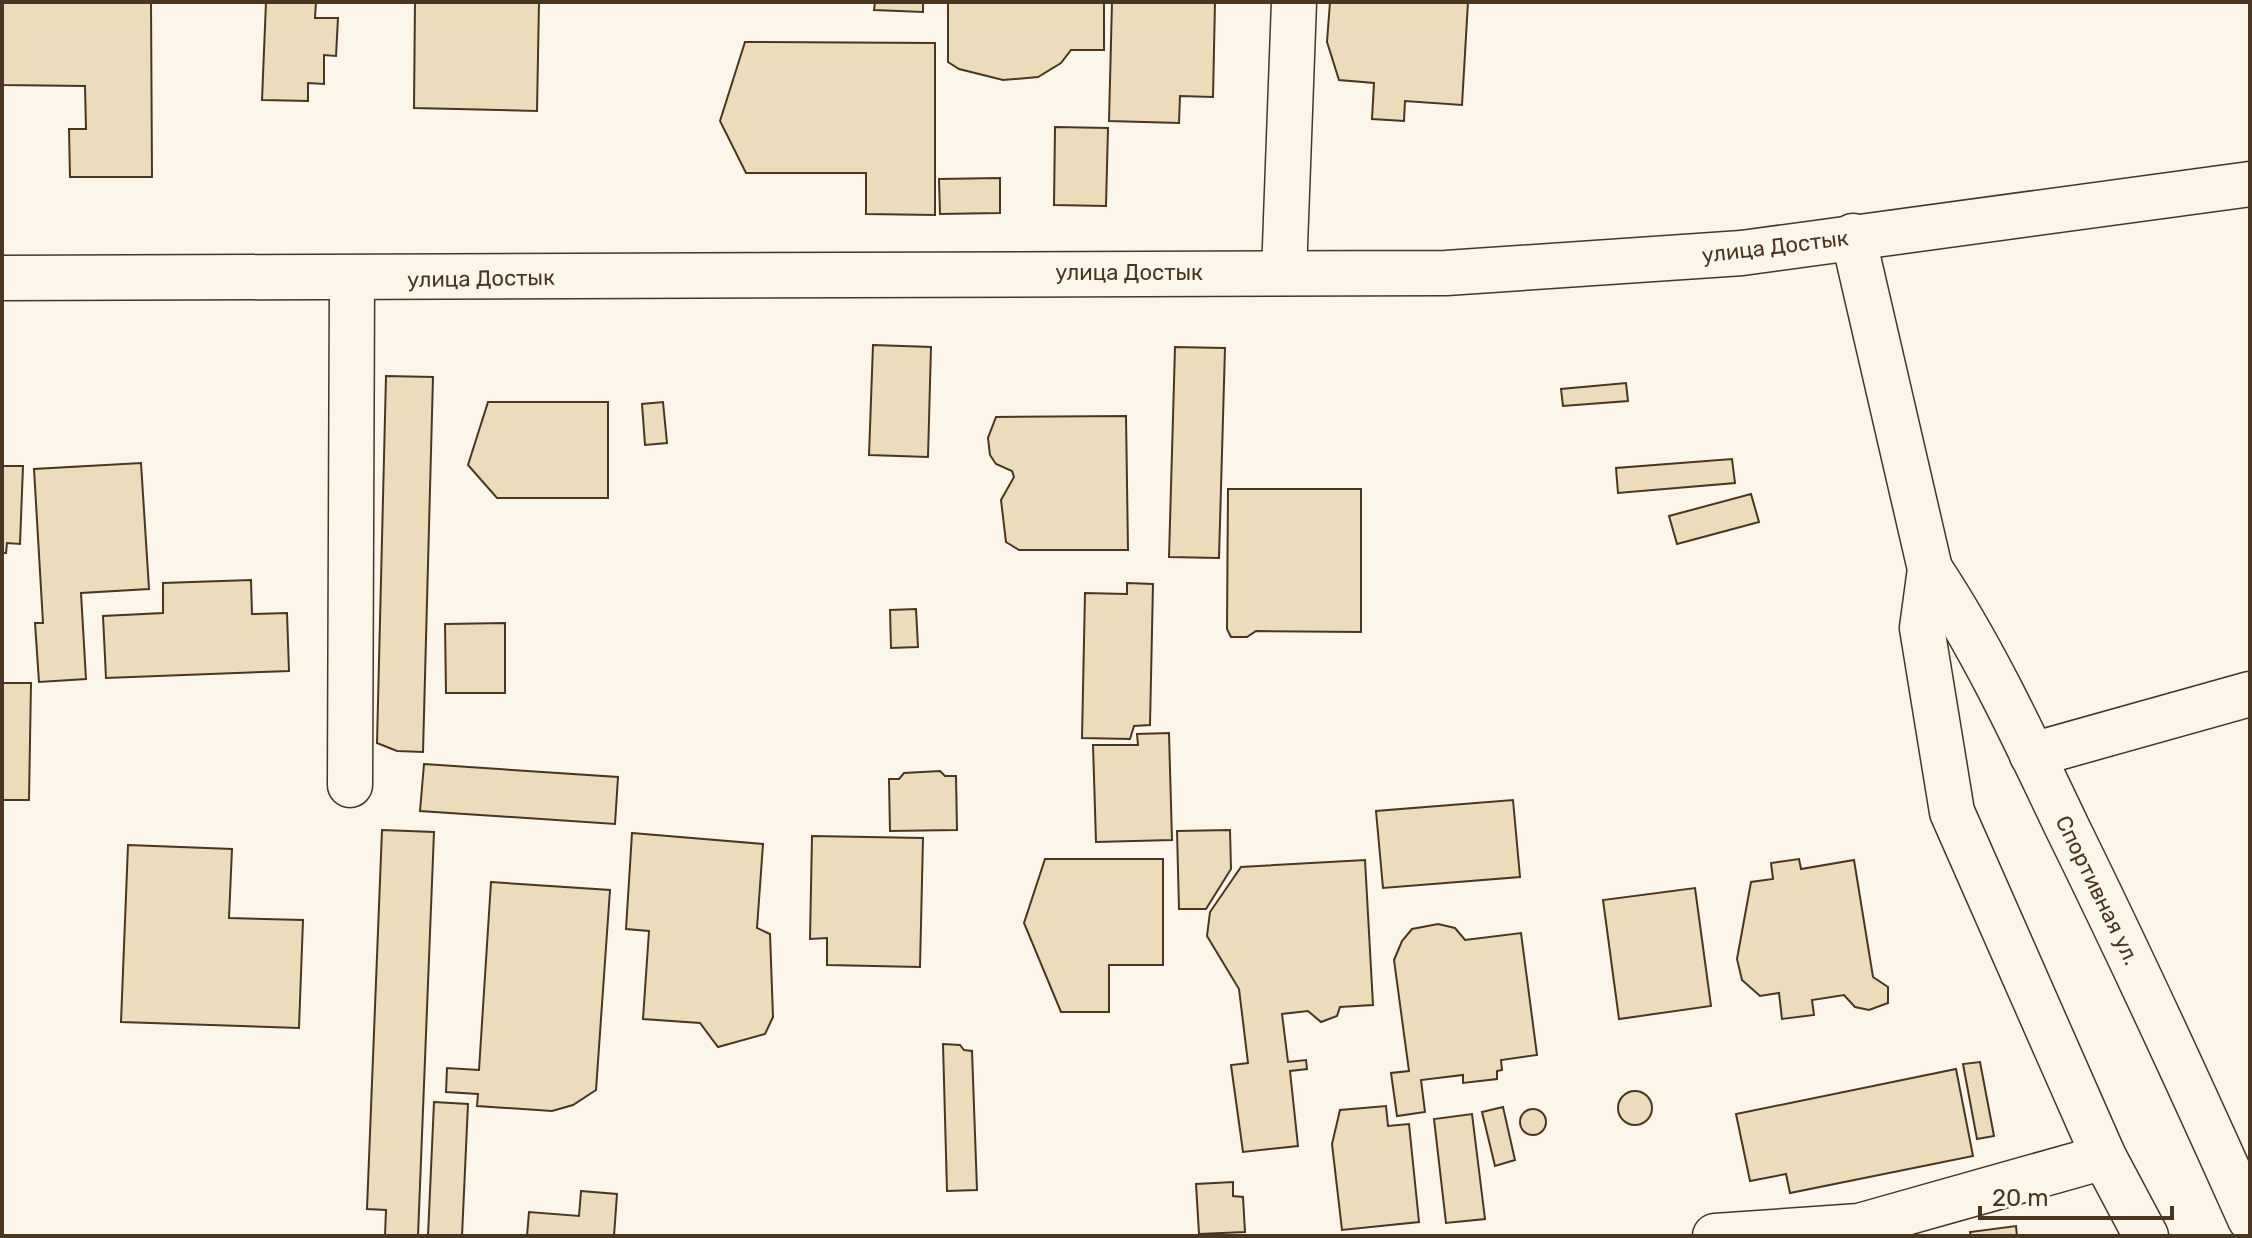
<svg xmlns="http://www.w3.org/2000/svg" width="2252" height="1238" font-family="Rubik,sans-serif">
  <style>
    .building { fill: #ecdcbc; stroke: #4a3520; stroke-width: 2 }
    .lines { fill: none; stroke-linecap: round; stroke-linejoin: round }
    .street-casing { stroke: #4a3520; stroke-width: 47 }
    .secondary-casing { stroke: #4a3520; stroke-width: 47 }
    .street { stroke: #fbf6e9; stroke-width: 44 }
    .secondary { stroke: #fbf6e9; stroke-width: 44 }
    .labels { text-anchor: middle; stroke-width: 6; stroke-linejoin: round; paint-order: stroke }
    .street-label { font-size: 22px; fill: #4a3520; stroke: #fbf6e9 }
  </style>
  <rect width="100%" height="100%" fill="#fbf6e9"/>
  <g class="building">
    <path d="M 2,2 L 151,2 L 152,177 L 70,177 L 69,129 L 86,129 L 85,86 L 2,85 Z"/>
    <path d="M 266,2 L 316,2 L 315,18 L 338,18 L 336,56 L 324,55 L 324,84 L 308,83 L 308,101 L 262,100 Z"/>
    <path d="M 415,2 L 539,2 L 537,111 L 414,108 Z"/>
    <path d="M 875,2 L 923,2 L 923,12 L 874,10 Z"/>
    <path d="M 948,2 L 1104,2 L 1104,50 L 1071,50 L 1061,63 L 1038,77 L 1003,80 L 959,69 L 948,62 Z"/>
    <path d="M 1112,2 L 1215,2 L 1213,97 L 1180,96 L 1179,123 L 1109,121 Z"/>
    <path d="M 1330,2 L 1468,2 L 1462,105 L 1405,101 L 1404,121 L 1372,119 L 1374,83 L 1339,80 L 1327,42 Z"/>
    <path d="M 745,42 L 935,43 L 935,215 L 866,214 L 866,173 L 746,173 L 720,121 Z"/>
    <path d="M 1055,127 L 1108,128 L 1106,206 L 1054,205 Z"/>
    <path d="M 1000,178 L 1000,213 L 940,214 L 939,179 Z"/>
    <path d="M 873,345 L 931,347 L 928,457 L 869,455 Z"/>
    <path d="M 1175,347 L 1225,348 L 1219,558 L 1169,557 Z"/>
    <path d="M 386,376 L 433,377 L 423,752 L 397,751 L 377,743 Z"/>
    <path d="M 1626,383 L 1628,401 L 1563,406 L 1561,389 Z"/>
    <path d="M 488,402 L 608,402 L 608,498 L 497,498 L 468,465 Z"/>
    <path d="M 663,402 L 667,443 L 645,445 L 642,404 Z"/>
    <path d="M 1126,416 L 1128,550 L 1019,550 L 1006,542 L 1001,500 L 1014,477 L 1012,471 L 996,464 L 990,455 L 988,438 L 996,417 Z"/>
    <path d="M 1732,459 L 1735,483 L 1618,493 L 1616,468 Z"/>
    <path d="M 141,463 L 149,589 L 81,593 L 86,679 L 39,682 L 35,623 L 43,623 L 34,469 Z"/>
    <path d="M 2,466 L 23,466 L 20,544 L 7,543 L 6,553 L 2,553 Z"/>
    <path d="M 1228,489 L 1361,489 L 1361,632 L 1256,631 L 1247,637 L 1231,637 L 1227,629 Z"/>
    <path d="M 1751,494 L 1759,522 L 1677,544 L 1669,516 Z"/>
    <path d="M 251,580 L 252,614 L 287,613 L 289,671 L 106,678 L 103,616 L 163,613 L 163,583 Z"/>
    <path d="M 1127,583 L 1153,584 L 1150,725 L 1134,726 L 1130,739 L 1082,738 L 1085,593 L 1127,594 Z"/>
    <path d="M 916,609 L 918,647 L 891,648 L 890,610 Z"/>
    <path d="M 505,623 L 505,693 L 446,693 L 445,624 Z"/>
    <path d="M 2,683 L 31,683 L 29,800 L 2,800 Z"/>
    <path d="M 1169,733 L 1172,840 L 1096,842 L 1093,745 L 1138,745 L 1137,734 Z"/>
    <path d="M 424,764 L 618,777 L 615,824 L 420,811 Z"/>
    <path d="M 940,771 L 945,776 L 956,776 L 957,830 L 890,831 L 889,779 L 899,779 L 904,773 Z"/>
    <path d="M 1513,800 L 1520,877 L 1383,888 L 1376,811 Z"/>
    <path d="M 382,830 L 434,832 L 418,1236 L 385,1236 L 386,1210 L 367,1209 Z"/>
    <path d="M 1230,830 L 1231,869 L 1206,909 L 1179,909 L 1177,831 Z"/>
    <path d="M 632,833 L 763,844 L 757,928 L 770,934 L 773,1017 L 765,1034 L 718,1047 L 700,1023 L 643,1019 L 649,931 L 626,929 Z"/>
    <path d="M 812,836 L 923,838 L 920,967 L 827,965 L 827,938 L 810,939 Z"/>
    <path d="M 128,845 L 232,849 L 229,918 L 303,920 L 299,1028 L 121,1022 Z"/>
    <path d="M 1045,859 L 1163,859 L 1163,965 L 1109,965 L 1109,1012 L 1061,1012 L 1024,923 Z"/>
    <path d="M 1799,859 L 1801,869 L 1854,860 L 1873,977 L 1888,987 L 1888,1003 L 1869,1010 L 1855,1007 L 1844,995 L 1812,1000 L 1814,1015 L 1782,1019 L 1779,993 L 1760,996 L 1742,980 L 1737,959 L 1751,882 L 1773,879 L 1771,863 Z"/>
    <path d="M 1365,860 L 1373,1005 L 1340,1007 L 1337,1016 L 1321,1022 L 1308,1011 L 1282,1014 L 1288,1062 L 1306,1060 L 1307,1069 L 1290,1071 L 1298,1146 L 1243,1152 L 1231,1065 L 1248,1063 L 1239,989 L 1207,936 L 1210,912 L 1241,867 Z"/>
    <path d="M 491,882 L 610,890 L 596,1090 L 573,1105 L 552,1111 L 477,1106 L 478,1094 L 446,1092 L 447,1068 L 479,1070 Z"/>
    <path d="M 1695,888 L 1711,1006 L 1619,1019 L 1603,900 Z"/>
    <path d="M 1438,924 L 1455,928 L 1465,940 L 1521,933 L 1537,1055 L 1501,1060 L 1502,1070 L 1497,1071 L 1497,1079 L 1463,1083 L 1463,1075 L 1421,1080 L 1425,1112 L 1397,1116 L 1391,1073 L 1409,1071 L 1394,960 L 1402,941 L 1412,929 Z"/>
    <path d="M 943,1044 L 960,1045 L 964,1050 L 972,1051 L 977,1190 L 947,1191 Z"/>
    <path d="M 1980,1062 L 1994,1136 L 1977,1139 L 1963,1064 Z"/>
    <path d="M 1956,1069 L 1973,1156 L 1790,1193 L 1786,1174 L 1750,1181 L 1736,1114 Z"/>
    <circle cx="1635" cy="1108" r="17"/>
    <path d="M 434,1102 L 468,1104 L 462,1236 L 428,1236 Z"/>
    <path d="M 1386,1106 L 1388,1126 L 1409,1124 L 1419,1222 L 1342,1230 L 1332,1144 L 1340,1110 Z"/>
    <path d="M 1503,1107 L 1515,1160 L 1495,1166 L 1482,1112 Z"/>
    <circle cx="1533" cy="1122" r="13"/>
    <path d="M 1472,1114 L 1485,1219 L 1446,1223 L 1434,1119 Z"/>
    <path d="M 1233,1182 L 1233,1196 L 1243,1197 L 1245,1232 L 1199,1234 L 1196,1184 Z"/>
    <path d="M 581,1191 L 617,1194 L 614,1236 L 527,1236 L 529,1212 L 579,1216 Z"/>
    <path d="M 2016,1226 L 2017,1236 L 1971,1236 L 1970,1232 Z"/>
  </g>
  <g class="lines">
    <defs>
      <g id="street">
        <path d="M 1853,236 L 1930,569 L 1922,628 L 1952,812 L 2104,1157 L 2146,1236"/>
        <path d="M 1284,273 L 1294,2"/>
        <path d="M 1930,569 C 1984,650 2025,739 2067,827 C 2131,957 2191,1087 2250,1219"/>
        <path d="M 2032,755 L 2250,694"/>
        <path d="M 350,785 L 352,279"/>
        <path d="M 1715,1236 L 1859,1226 L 2104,1157"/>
      </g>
      <path id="secondary" d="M 2,278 L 1446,273 L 1742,253 L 2250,184"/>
    </defs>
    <use href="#street" class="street-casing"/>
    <use href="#secondary" class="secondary-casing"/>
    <use href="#street" class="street"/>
    <use href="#secondary" class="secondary"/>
  </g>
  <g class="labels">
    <g class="street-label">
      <text transform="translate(1775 246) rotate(-7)" y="8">улица Достык</text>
      <text x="1129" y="280">улица Достык</text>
      <text transform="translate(481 278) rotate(-1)" y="8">улица Достык</text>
      <text transform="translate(2098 890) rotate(64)" y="8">Спортивная ул.</text>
    </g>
  </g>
  <rect width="2252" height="1238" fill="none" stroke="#4a3520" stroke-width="8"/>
  <path d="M1980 1206v12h192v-12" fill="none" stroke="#4a3520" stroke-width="4"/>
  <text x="1992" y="1206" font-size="24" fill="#4a3520" stroke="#fbf6e9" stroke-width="6" paint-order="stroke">20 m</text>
</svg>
